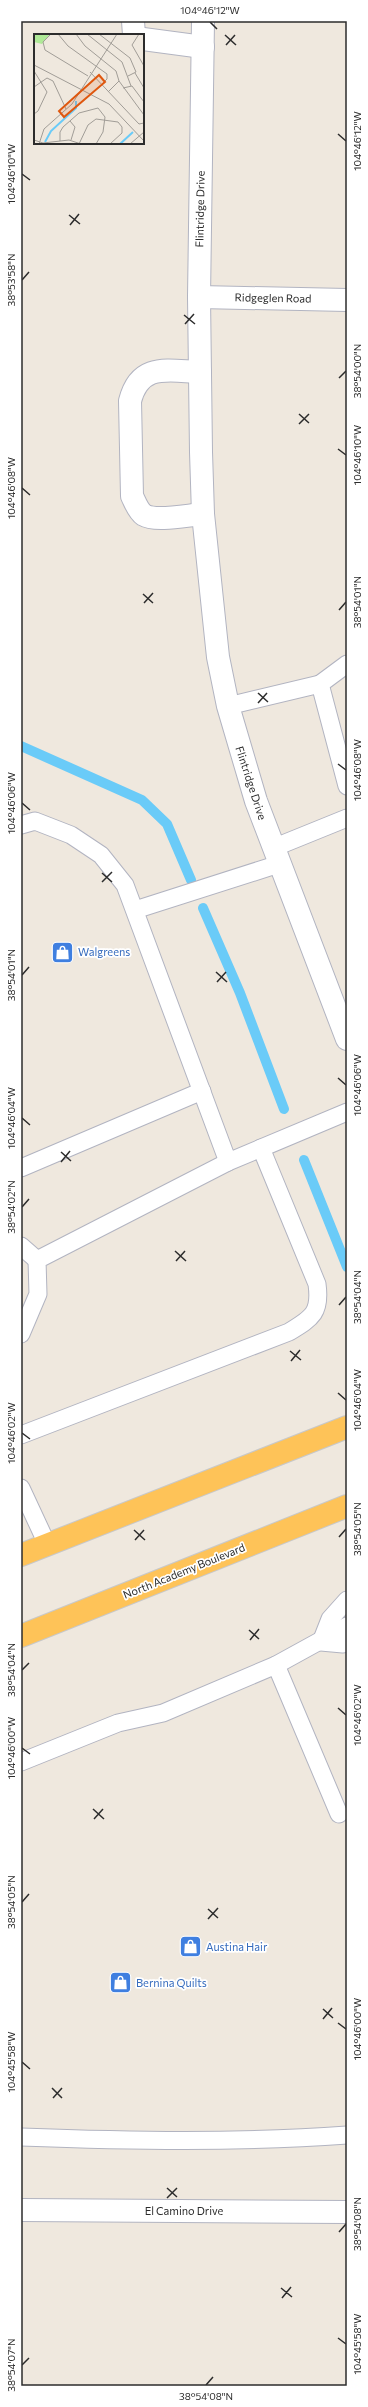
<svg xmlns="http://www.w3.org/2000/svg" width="368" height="2407" font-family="Commissioner,sans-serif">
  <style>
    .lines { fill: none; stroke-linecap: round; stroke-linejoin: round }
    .stream { stroke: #6acbf8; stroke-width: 10 }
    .service-casing { stroke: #b2b4c1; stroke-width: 19 }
    .minor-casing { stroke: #b2b4c1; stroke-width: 24 }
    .tertiary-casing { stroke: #b2b4c1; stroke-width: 24 }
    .trunk-casing { stroke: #c8c8c8; stroke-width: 24 }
    .service { stroke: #fff; stroke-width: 17 }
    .minor { stroke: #fff; stroke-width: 22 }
    .tertiary { stroke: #fff; stroke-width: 22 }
    .trunk { stroke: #fec358; stroke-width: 22 }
    .ticks { fill: none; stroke: #2c2c2c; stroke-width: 1.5 }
    .labels { text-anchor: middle; stroke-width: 3.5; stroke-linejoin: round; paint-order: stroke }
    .street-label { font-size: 11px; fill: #2c2c2c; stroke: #fff }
    .shop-label { font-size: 11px; fill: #366cbe; stroke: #fff; text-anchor: start }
    .inset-river { fill: none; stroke: #6acbf8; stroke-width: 2 }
    .inset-road { fill: none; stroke: #a19d97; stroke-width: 1 }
    .view { fill: #df570e; fill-opacity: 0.15; stroke: #df570e; stroke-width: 2 }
    .inset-edge { fill: none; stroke: #2c2c2c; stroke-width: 2 }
    .neatline { fill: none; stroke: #2c2c2c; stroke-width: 1.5 }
    .ticks-label { font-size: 10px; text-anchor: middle; fill: #2c2c2c }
  </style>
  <rect width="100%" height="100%" fill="#efe8de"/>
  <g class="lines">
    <g class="stream">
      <path d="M 21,746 L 142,800 L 167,824 L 191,880"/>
      <path d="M 203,908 L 240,993 L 284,1109"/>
      <path d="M 304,1160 L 347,1267"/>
    </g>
    <defs>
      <g id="service">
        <path d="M 320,684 L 347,664"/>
        <path d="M 228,706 L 320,684 L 347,786"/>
        <path d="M 21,825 L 35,821 L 71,835 L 101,855 L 125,885 L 228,1162 L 347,1112"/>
        <path d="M 273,848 L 347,818"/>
        <path d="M 135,910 L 279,864"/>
        <path d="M 21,1168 L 202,1091"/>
        <path d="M 21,1246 L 37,1260"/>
        <path d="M 21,1334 L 38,1294 L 37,1260 L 228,1162"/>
        <path d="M 21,1435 L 289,1332 C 312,1318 321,1313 317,1284 L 261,1148"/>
        <path d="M 21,1488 L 47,1544"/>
        <path d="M 347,1600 L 330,1619 L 321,1642 L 343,1644 L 347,1642"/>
        <path d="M 276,1665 L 347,1626"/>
        <path d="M 21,1762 L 118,1723 L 163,1713 L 276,1665 L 339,1814"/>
        <path d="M 21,2137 C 130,2141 238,2143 347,2135"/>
      </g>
      <g id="minor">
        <path d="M 133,21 L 134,35"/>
        <path d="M 143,39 L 203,47"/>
        <path d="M 199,297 L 347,300"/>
        <path d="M 200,372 C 168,371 140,362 130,401 L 132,496 C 135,502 138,511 144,515 C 156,522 188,515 203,514"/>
        <path d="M 21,2210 L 347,2212"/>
      </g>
      <path id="tertiary" d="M 203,21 L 199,297 L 201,452 L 203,514 L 218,657 L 228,706 L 256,801 L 347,1039"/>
      <g id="trunk">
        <path d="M 21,1555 L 347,1427"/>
        <path d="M 21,1636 L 347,1506"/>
      </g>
    </defs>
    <use href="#service" class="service-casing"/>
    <use href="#minor" class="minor-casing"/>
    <use href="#tertiary" class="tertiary-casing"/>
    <use href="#trunk" class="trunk-casing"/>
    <use href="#service" class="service"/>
    <use href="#minor" class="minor"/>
    <use href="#tertiary" class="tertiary"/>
    <use href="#trunk" class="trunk"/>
  </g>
  <path class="ticks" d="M 210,22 L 217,29M 225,35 L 236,45M 226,45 L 235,35M 338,134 L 346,141M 22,174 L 30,180M 69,215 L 80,224M 70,225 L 79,214M 22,280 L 29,272M 184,315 L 195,324M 185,324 L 194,314M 339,378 L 346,371M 299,414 L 309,423M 299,424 L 309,414M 338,449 L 346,455M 22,488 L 30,495M 143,594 L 153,603M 144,603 L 153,593M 339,610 L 346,602M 258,693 L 268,702M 258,703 L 267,693M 338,764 L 346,770M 22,803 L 30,810M 102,873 L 112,882M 102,882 L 112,872M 216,972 L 227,982M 22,975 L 29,967M 217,982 L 226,972M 338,1078 L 346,1085M 22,1118 L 30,1125M 61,1152 L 71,1161M 61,1162 L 70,1151M 22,1207 L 29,1199M 175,1251 L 186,1261M 176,1261 L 185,1251M 339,1305 L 346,1297M 290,1351 L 301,1360M 291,1361 L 300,1350M 338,1393 L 346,1400M 22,1433 L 30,1439M 134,1530 L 145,1540M 339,1537 L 346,1529M 135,1540 L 144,1530M 249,1630 L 259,1639M 250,1640 L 259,1629M 22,1670 L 29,1663M 338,1708 L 346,1715M 22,1748 L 30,1754M 93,1809 L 104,1819M 94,1819 L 103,1809M 22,1902 L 29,1894M 208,1909 L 218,1918M 208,1919 L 218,1908M 323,2009 L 333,2018M 323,2019 L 332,2008M 338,2023 L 346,2029M 22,2062 L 30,2069M 52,2088 L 62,2098M 53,2098 L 62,2088M 167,2188 L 177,2197M 167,2198 L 177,2188M 339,2232 L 346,2224M 281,2288 L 292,2297M 282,2298 L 291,2287M 338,2338 L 346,2344M 22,2365 L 29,2358M 206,2385 L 213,2377"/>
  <defs>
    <symbol id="shop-square" viewBox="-11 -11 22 22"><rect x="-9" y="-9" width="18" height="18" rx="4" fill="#3f7fe0" stroke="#fff"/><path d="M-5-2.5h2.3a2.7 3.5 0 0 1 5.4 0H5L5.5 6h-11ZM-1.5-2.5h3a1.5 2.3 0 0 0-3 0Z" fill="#fff"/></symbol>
  </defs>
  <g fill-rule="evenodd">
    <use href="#shop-square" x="50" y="940" width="25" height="25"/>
    <use href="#shop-square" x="178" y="1934" width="25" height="25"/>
    <use href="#shop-square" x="108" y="1970" width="25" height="25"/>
  </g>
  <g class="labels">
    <g class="street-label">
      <text transform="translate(200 209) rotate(-89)" y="4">Flintridge Drive</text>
      <text transform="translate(273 298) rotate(1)" y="4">Ridgeglen Road</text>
      <text transform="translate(251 783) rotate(72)" y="4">Flintridge Drive</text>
      <text transform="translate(184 1571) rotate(-22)" y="4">North Academy Boulevard</text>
      <text x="184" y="2215">El Camino Drive</text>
    </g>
    <g class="shop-label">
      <text x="78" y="956">Walgreens</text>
      <text x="206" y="1951">Austina Hair</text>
      <text x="136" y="1987">Bernina Quilts</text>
    </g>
  </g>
  <g transform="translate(34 34)">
    <rect width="110" height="110" fill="#efe8de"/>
    <path d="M 0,0 L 16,0 L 8,10 L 0,8 Z" fill="#afe997"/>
    <path class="inset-river" d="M 11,108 L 17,97 L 42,74 L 42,67M 86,110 L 99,98"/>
    <path class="inset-road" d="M 17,0 L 9,8 L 11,16 L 54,42M 24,0 L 34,12 L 73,40 L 73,45 L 67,51M 42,0 L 51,12 L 82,37 L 85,47 L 74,58M 53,0 L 88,28 L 97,52M 65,0 L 96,24 L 102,38 L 94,42M 105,0 L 98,11 L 110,32M 0,31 L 75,70 L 110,107M 0,37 L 13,58 L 4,77 L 0,80M 56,38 L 105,90 L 110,89M 101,39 L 110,54M 85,47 L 110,81M 0,53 L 13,44 L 19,47 L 32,75M 89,54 L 98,52 L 110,68M 36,87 L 41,93 L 37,106M 0,106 L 9,109 L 35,106 L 47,110M 26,107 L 26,98 L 29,93 L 45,79 L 64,74 L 71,83 L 69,98 L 62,110M 5,110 L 10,95 L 38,70 L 83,0M 45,110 L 54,91 L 62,85 L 84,88 L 88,93 L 88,99 L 76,110M 96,110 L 110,98"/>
    <path class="view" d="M 65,41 L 71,48 L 30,83 L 25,77 Z"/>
    <rect width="110" height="110" class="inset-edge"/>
  </g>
  <rect width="368" height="2407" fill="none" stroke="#ffffff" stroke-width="44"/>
  <rect x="22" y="22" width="324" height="2363" class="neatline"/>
  <g class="ticks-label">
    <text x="210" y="14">104°46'12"W</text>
    <text transform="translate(357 141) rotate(-90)" y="4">104°46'12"W</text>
    <text transform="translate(11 174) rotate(-90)" y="4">104°46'10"W</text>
    <text transform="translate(11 280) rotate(-90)" y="4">38°53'58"N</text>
    <text transform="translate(357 371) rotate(-90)" y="4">38°54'00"N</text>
    <text transform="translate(357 455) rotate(-90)" y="4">104°46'10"W</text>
    <text transform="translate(11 488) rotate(-90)" y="4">104°46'08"W</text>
    <text transform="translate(357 602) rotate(-90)" y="4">38°54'01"N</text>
    <text transform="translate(357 770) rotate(-90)" y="4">104°46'08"W</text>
    <text transform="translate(11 803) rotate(-90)" y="4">104°46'06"W</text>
    <text transform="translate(11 975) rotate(-90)" y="4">38°54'01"N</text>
    <text transform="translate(357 1085) rotate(-90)" y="4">104°46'06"W</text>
    <text transform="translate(11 1118) rotate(-90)" y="4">104°46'04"W</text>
    <text transform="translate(11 1207) rotate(-90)" y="4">38°54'02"N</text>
    <text transform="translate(357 1297) rotate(-90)" y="4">38°54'04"N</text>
    <text transform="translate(357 1400) rotate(-90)" y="4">104°46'04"W</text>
    <text transform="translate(11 1433) rotate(-90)" y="4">104°46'02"W</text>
    <text transform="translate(357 1529) rotate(-90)" y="4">38°54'05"N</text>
    <text transform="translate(11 1670) rotate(-90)" y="4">38°54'04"N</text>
    <text transform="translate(357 1715) rotate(-90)" y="4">104°46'02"W</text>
    <text transform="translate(11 1748) rotate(-90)" y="4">104°46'00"W</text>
    <text transform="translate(11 1902) rotate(-90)" y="4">38°54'05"N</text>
    <text transform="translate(357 2029) rotate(-90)" y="4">104°46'00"W</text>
    <text transform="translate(11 2062) rotate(-90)" y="4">104°45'58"W</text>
    <text transform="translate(357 2224) rotate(-90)" y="4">38°54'08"N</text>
    <text transform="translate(357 2344) rotate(-90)" y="4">104°45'58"W</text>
    <text transform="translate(11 2365) rotate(-90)" y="4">38°54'07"N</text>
    <text x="206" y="2400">38°54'08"N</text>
  </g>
</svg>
